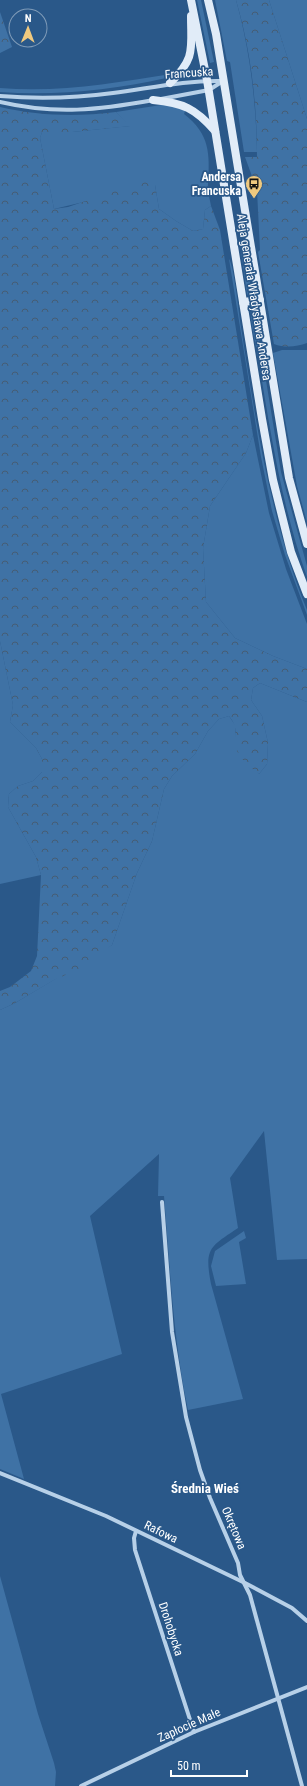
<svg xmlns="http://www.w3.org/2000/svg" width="307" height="1786" font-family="'Roboto Condensed',sans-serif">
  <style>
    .green { fill: #3f72a5 }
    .forest { fill: url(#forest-crowns) }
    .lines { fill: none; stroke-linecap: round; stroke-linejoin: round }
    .street { stroke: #b7d0e8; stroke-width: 4 }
    .secondary { stroke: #e1ecf8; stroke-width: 8 }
    .labels { text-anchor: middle; stroke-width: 3.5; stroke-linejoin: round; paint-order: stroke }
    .street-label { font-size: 12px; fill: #fff; stroke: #2a5889 }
    .poi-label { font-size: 12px; font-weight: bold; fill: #fff; stroke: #2a5889; text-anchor: end }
    .neighbourhood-label { font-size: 13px; font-weight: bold; fill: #fff; stroke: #2a5889 }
  </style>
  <defs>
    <pattern id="forest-crowns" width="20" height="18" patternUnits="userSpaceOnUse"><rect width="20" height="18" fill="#3f72a5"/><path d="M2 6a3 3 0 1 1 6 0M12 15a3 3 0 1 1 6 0" fill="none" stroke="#465d74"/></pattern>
  </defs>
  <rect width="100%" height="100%" fill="#2a5889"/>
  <g class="green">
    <path d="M 197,0 L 201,0 L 214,62 L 210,63 Z"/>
    <path d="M 215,0 L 236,0 C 250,50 256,101 257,152 L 244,152 L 230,62 L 227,61 Z"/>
    <path d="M 269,0 L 307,0 L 307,119 Z"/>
    <path d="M 176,72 L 166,78 C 112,90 56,96 0,92 L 0,88 C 58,93 114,83 171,74 Z"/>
    <path d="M 161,105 L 172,105 L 186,109 L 184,114 C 210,134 210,154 208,184 C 207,190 210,199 211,206 L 205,210 L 203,229 L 193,231 L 176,221 L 159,209 L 155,185 L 54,209 L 40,138 L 42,132 L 72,132 L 130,126 L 116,112 Z"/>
    <path d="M 240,244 L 253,294 L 250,297 L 247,294 Z"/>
    <path d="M 229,259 C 234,265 239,315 241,327 C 256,423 270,519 307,610 L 307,615 L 285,555 L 272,511 L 261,457 Z"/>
    <path d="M 251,306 L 254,307 L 281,472 L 307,566 L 307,577 C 282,507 271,435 259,363 C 257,350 249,317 251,306 Z"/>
    <path d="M 282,350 L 307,350 L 307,522 L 297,486 L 273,353 Z"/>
    <path d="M 253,435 L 269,513 L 286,569 L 307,624 L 307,669 L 273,656 L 235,638 L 206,602 L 203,548 L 210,506 L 246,453 Z"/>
    <path d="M 0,641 L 13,705 L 10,722 L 36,748 L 42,759 L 42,772 L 33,781 L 18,786 L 9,794 L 8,807 L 36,857 L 41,875 L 0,884 Z"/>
    <path d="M 260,683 L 307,702 L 307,1259 L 277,1260 L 264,1131 L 230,1178 L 238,1228 C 210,1247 204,1248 211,1284 L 243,1399 L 188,1410 C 173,1339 170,1267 164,1196 L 158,1196 L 159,1154 L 90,1216 L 122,1354 L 1,1394 L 24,1479 L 0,1469 L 0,1010 L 15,1003 L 112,945 L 137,873 L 152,841 L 164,789 L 172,776 L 195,754 L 208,731 L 219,719 L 229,716 L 235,725 L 237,749 L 259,774 L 267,764 L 268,743 L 262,716 L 251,700 L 253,688 Z"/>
    <path d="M 244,1231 L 246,1238 L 239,1242 L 246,1284 L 216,1286 L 211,1266 L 215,1251 Z"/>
    <path d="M 0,1576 L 38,1714 L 54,1763 L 56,1772 L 55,1786 L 0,1786 Z"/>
  </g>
  <g class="forest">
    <path d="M 236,0 L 269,0 L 307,119 L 307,343 C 296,347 285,348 274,344 L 258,252 L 260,250 L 257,190 L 245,157 L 257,157 C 257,103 251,51 236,0 Z"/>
    <path d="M 0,12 L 12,47 L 0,53 Z"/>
    <path d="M 0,107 C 39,116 77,117 116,112 L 131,126 L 72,132 L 42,132 L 40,138 L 54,209 L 68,207 L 144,181 L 155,185 L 159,209 L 176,221 L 193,231 L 203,229 L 205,210 L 211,206 L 220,230 L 253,435 L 246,453 L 210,506 L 203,548 L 206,602 L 235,638 L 273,656 L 307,669 L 307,702 L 260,683 L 253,688 L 251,700 L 262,716 L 268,743 L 267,764 L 259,774 C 251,768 239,759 236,748 C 233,734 240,730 229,716 L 219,719 L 208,731 L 195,754 L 172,776 L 164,789 L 152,841 L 137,873 L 112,945 L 84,967 L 54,980 L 15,1003 L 0,1010 L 0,991 L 10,987 L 31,971 L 37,956 L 41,875 L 36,857 L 8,807 L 9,794 L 18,786 L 33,781 L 42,772 L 42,759 L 36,748 L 10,722 L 13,705 L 0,641 Z"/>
  </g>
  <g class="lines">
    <g class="street">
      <path d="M 0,96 C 38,99 76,98 113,93 C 151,88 185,80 223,81"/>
      <path d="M 161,99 L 209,90 L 223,81"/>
      <path d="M 0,102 C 56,115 98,110 154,100"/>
      <path d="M 162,1202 L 172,1332 L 186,1417 L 200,1470 L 210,1498 L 238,1563 L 240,1575 L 250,1595 L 302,1786"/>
      <path d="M 0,1473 L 106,1516 L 245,1583 L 292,1608 L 307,1621"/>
      <path d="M 136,1531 L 134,1538 L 135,1550 L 194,1732"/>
      <path d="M 81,1786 L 194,1732 L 307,1687"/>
    </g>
    <g class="secondary">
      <path d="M 191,0 L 207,80 L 262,419 L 273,480 L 291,552 L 307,594"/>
      <path d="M 208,0 L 216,34 L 289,478 L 307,544"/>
      <path d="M 170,83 C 196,58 191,49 191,16"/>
      <path d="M 153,100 C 183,103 195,108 215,131"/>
      <path d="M 243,302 L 260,300"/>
    </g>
  </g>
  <defs>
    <symbol id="bus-pin" viewBox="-11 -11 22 30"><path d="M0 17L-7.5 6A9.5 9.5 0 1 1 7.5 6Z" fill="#efc97f" stroke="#2a5889"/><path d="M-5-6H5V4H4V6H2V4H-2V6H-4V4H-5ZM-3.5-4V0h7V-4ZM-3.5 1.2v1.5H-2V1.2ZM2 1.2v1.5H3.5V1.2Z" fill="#111"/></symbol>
  </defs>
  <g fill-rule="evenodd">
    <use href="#bus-pin" x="244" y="174" width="20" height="27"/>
  </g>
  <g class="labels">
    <g class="street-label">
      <text transform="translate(189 73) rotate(-4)" y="4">Francuska</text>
      <text transform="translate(254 297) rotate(81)" y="4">Aleja generała Władysława Andersa</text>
      <text transform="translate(234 1528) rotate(67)" y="4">Okrętowa</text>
      <text transform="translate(161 1532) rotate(26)" y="4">Rafowa</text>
      <text transform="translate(171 1629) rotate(72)" y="4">Drohobycka</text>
      <text transform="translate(189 1725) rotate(-24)" y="4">Zapłocie Małe</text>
    </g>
    <g class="poi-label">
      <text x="241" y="181">Andersa<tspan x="241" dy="14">Francuska</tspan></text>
    </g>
    <g class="neighbourhood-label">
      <text x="205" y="1493">Średnia Wieś</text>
    </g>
  </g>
  <g transform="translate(28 28) rotate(1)"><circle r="19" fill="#2a5889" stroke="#7f9bb8"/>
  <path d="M0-3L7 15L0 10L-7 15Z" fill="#efc97f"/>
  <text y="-6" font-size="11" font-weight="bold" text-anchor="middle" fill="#ffffff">N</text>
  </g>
  <path d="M171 1770v6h76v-6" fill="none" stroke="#ffffff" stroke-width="2"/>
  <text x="177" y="1770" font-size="12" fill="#ffffff" stroke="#2a5889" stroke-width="3" paint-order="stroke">50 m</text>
</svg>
